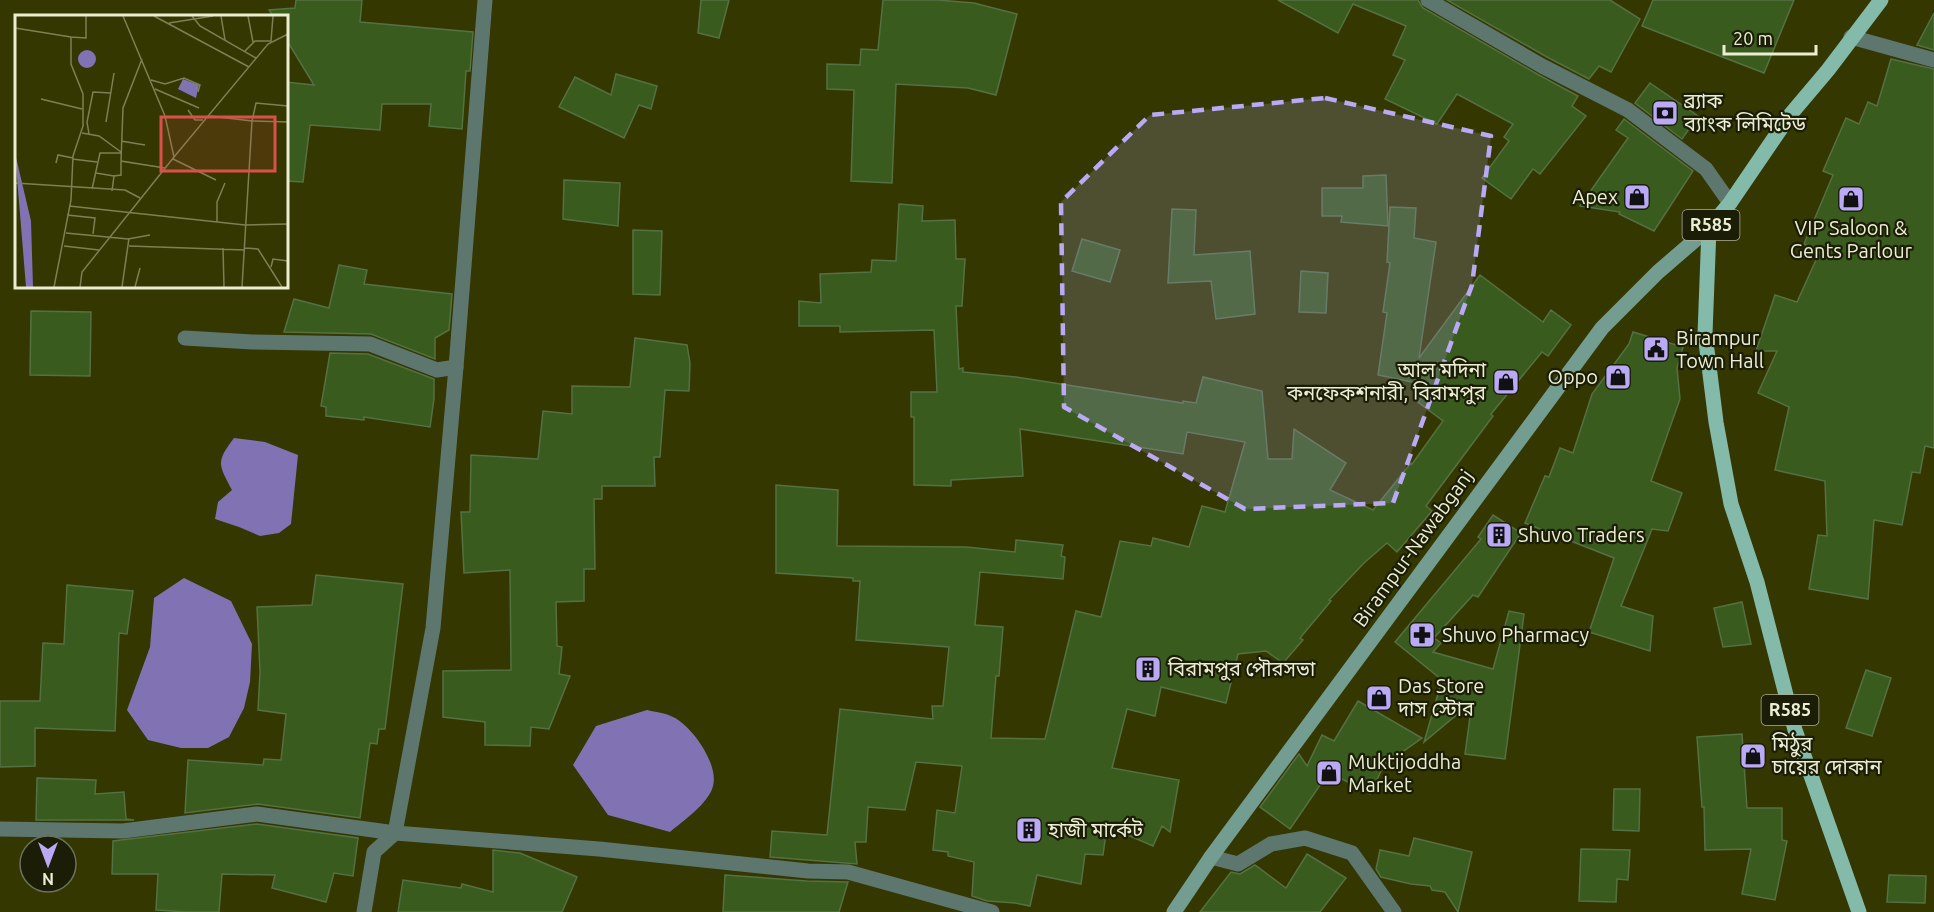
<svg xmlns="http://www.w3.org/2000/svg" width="1934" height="912" font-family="Ubuntu,'Noto Sans Bengali',sans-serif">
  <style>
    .water { fill: #8172b3 }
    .building { fill: #3a5b1e; stroke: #557043; stroke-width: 1.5 }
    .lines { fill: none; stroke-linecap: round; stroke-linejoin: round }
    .street { stroke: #5d776f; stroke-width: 15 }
    .secondary { stroke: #739d90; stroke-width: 15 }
    .primary { stroke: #83baa9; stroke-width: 15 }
    .marked { fill: #baaaf6; fill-opacity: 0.2; stroke: #baaaf6; stroke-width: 4.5; stroke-dasharray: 12 8; stroke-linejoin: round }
    .labels { text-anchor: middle; stroke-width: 4.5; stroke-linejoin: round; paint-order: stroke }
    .shield { fill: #1b1d07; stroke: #adaf96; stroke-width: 1.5 }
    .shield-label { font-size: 18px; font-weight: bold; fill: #ebeed3 }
    .poi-label { font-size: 20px; fill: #ebeed3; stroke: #1b1d07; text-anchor: start }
    .street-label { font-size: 20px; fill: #ebeed3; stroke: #1b1d07 }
    .inset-road { fill: none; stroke: #7d8054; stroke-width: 1.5 }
    .view { fill: #da504a; fill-opacity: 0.15; stroke: #da504a; stroke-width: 3 }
    .inset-edge { fill: none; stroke: #ebeed3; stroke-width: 3 }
  </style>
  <rect width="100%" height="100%" fill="#343700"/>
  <g class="water">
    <path d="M 234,438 L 265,442 L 298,455 L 291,524 L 279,533 L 260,536 L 239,527 L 215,519 L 218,502 L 232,490 C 218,464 216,462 234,438 Z"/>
    <path d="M 184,578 L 231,601 L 252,644 L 250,682 L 244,708 L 229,737 L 208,748 L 181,748 L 148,740 L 127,710 L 150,647 L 154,598 Z"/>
    <path d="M 647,710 C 655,712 666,713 673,717 C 692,726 719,764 713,786 C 709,803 683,821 670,832 L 608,815 L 573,765 L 596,726 Z"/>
  </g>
  <g class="building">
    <path d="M 296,0 L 362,0 L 360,22 L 473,32 L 470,71 L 466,71 L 462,129 L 429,126 L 431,104 L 382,104 L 380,130 L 310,125 L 303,182 L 286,181 L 286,82 L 314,85 L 286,39 L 286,16 L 273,16 L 269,10 L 295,8 Z"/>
    <path d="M 701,0 L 729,0 L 719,38 L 698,33 Z"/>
    <path d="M 883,0 L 938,0 L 974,3 L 1017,14 L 996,95 L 968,88 L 896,84 L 892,183 L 851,181 L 854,90 L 827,89 L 827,64 L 860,65 L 861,49 L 878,50 Z"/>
    <path d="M 1278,0 L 1418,0 L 1423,8 L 1537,74 L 1578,96 L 1572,106 L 1586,116 L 1540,174 L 1533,169 L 1511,199 L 1482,178 L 1509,141 L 1504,137 L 1513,124 L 1457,94 L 1437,124 L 1385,99 L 1405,60 L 1393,55 L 1406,26 L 1353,4 L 1338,33 Z"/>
    <path d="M 1447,0 L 1610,0 L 1640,19 L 1611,72 L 1599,66 L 1589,79 L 1547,57 Z"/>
    <path d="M 1653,0 L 1794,0 L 1764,73 L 1642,26 Z"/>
    <path d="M 1934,13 L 1934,50 L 1917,45 Z"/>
    <path d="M 1891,59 L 1934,69 L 1934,448 L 1925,446 L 1920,473 L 1912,472 L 1902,525 L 1874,520 L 1868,599 L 1809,589 L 1818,535 L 1827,536 L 1825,481 L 1775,470 L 1789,407 L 1758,393 L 1777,351 L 1756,351 L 1775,295 L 1797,302 L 1820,251 L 1804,244 L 1833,175 L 1823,171 L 1846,118 L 1859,124 L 1868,102 L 1877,106 Z"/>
    <path d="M 616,74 L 657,86 L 651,109 L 639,105 L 624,138 L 559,107 L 575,77 L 611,95 Z"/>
    <path d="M 1650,83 L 1698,116 L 1682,139 L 1635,103 Z"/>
    <path d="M 1624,119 L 1693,171 L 1654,231 L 1619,214 L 1620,212 L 1580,206 L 1628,138 L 1616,130 Z"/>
    <path d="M 1386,175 L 1388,226 L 1341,222 L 1342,216 L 1322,216 L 1322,188 L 1363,188 L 1363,176 Z"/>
    <path d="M 564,180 L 620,183 L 618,226 L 563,219 Z"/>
    <path d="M 899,204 L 923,206 L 922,221 L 955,220 L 956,259 L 965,259 L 962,306 L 956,306 L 959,369 L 963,368 L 963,372 L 1016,377 L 1183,403 L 1183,401 L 1196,403 L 1203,377 L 1262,391 L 1268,459 L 1292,459 L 1294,429 L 1346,463 L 1330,490 L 1373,510 L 1411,463 L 1412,464 L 1443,421 L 1418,402 L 1431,386 L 1378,375 L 1387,313 L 1383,312 L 1390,263 L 1387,262 L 1390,207 L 1416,208 L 1414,238 L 1436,242 L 1419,358 L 1480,275 L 1543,322 L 1551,310 L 1571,325 L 1548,356 L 1542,352 L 1491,414 L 1493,416 L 1426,506 L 1432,511 L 1397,552 L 1387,543 L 1364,563 L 1329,600 L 1331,601 L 1300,638 L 1303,640 L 1283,663 L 1266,651 L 1238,654 L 1226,703 L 1161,687 L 1155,716 L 1127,709 L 1112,768 L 1179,780 L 1170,832 L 1162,826 L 1153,846 L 1107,826 L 1103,855 L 1085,854 L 1081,884 L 1037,875 L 1030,906 L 1015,903 L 987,901 L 972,896 L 974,862 L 948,856 L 948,852 L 933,850 L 937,810 L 955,813 L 962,766 L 916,762 L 905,810 L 868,807 L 866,842 L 855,842 L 857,864 L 770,857 L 772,831 L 827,835 L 840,709 L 933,719 L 932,706 L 943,706 L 949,647 L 856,640 L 860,581 L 853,581 L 853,578 L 776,573 L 776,485 L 838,490 L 837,546 L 966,547 L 1015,552 L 1016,540 L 1063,545 L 1061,556 L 1065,557 L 1063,579 L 980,572 L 975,625 L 1003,627 L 999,676 L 996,676 L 991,738 L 1045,739 L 1076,611 L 1101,617 L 1120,541 L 1151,546 L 1153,538 L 1189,547 L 1202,506 L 1225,512 L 1245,442 L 1187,432 L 1183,454 L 1020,429 L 1023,476 L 951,480 L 951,486 L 914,485 L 914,417 L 911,417 L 911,392 L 937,392 L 934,330 L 840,332 L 840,326 L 799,326 L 799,301 L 821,303 L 820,274 L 871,272 L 872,260 L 896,261 Z"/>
    <path d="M 1172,209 L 1196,210 L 1194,255 L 1250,251 L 1255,314 L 1216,319 L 1211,281 L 1168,283 Z"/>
    <path d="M 633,230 L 662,231 L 660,295 L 633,294 Z"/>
    <path d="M 1082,239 L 1120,250 L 1110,282 L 1072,271 Z"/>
    <path d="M 339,265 L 367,270 L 364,284 L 452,294 L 449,330 L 435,338 L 435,359 L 371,334 L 284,332 L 294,299 L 329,308 Z"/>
    <path d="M 1301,271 L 1328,273 L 1326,313 L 1299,312 Z"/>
    <path d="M 31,311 L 91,312 L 90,376 L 30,375 Z"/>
    <path d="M 1633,332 L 1683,347 L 1677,368 L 1680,399 L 1651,481 L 1682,493 L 1668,531 L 1652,529 L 1621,606 L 1653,616 L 1650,651 L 1589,632 L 1614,558 L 1525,523 L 1545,476 L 1549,477 L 1560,448 L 1573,453 L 1592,394 L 1629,344 Z"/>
    <path d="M 635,338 L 687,345 L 690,363 L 689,391 L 665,390 L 660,457 L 654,457 L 655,486 L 602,486 L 602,499 L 594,499 L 595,569 L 584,569 L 584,601 L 556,602 L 557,646 L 562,647 L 559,674 L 570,676 L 549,729 L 531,727 L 530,746 L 485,745 L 485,722 L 443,717 L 443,671 L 511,670 L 510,570 L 464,573 L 461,512 L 470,512 L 471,455 L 538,459 L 543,411 L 572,414 L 572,386 L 630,387 Z"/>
    <path d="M 330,353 L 368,354 L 434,379 L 434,399 L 430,427 L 364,417 L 364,420 L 326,416 L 326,407 L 321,406 Z"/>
    <path d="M 1493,515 L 1521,533 L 1478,597 L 1473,595 L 1434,638 L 1441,643 L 1433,652 L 1493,669 L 1509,611 L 1524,614 L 1505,759 L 1465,754 L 1472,702 L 1424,742 L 1442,680 L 1395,642 L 1481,539 L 1478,537 Z"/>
    <path d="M 316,575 L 403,584 L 385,729 L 379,729 L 377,744 L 370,743 L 360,818 L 258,804 L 185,813 L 188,760 L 263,765 L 264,759 L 281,760 L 286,714 L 258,710 L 260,672 L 257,607 L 312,605 Z"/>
    <path d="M 67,585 L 133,591 L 127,634 L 119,633 L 115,731 L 35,728 L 35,766 L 0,767 L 0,701 L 40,701 L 43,643 L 64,644 Z"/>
    <path d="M 1742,602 L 1751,644 L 1723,647 L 1714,608 Z"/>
    <path d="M 1866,670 L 1891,678 L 1872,736 L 1846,728 Z"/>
    <path d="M 1358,701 L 1422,738 L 1384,765 L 1370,794 L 1329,772 L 1290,829 L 1260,807 L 1299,754 L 1307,766 L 1322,735 L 1334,741 Z"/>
    <path d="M 1742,734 L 1747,808 L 1782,808 L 1782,840 L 1787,841 L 1775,900 L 1742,894 L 1751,849 L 1705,850 L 1704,807 L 1702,807 L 1697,737 Z"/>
    <path d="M 37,778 L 96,780 L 95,794 L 124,792 L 126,819 L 134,820 L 36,820 Z"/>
    <path d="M 1614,789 L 1640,789 L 1639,831 L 1613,830 Z"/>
    <path d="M 257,824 L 358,838 L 353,876 L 334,873 L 326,902 L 272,888 L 275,875 L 222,874 L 219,912 L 186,912 L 156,910 L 158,874 L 112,874 L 113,841 Z"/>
    <path d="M 1414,838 L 1472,852 L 1458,912 L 1445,892 L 1432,890 L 1430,886 L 1411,884 L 1381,877 L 1376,869 L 1380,850 L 1409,856 Z"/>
    <path d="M 1581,849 L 1630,850 L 1628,880 L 1617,879 L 1616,902 L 1579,901 Z"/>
    <path d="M 493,850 L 520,853 L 577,877 L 562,912 L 398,912 L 403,880 L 461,888 L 462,884 L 493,892 Z"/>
    <path d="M 1307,854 L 1346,878 L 1320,912 L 1200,912 L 1231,872 L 1240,874 L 1255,865 L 1286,888 Z"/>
    <path d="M 725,875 L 807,881 L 848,882 L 839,912 L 723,912 Z"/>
    <path d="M 1889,875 L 1926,876 L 1925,903 L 1887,902 Z"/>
  </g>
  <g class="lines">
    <g class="street">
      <path d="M 485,0 L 456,367 L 433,628 L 395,833 L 599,849 L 808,871 L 848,872 L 992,912"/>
      <path d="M 1428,0 L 1542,66 L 1628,110 L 1706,169 L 1730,203"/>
      <path d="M 1851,37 L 1934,60"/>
      <path d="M 185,338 L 252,342 L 370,344 L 437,370 L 456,367"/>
      <path d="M 0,829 L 123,831 L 257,814 L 395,833"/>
      <path d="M 1211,857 L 1238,864 L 1271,844 L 1305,838 L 1352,853 L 1394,912"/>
      <path d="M 364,912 L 374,852 L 395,833"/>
    </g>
    <path class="secondary" d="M 1174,912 L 1211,857 L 1602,328 L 1658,272 L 1709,228"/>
    <path class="primary" d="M 1859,912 L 1795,730 L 1757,582 L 1731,504 L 1716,422 L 1705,334 L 1709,228 L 1730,203 L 1790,115 L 1828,70 L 1881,0"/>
  </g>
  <path class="marked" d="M 1325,98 L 1491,136 L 1472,285 L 1393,503 L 1245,509 L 1064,407 L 1061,202 L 1150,115 Z"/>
  <defs>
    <symbol id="bank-square" viewBox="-11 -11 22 22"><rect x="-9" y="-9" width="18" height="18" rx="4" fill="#baaaf6" stroke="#1b1d07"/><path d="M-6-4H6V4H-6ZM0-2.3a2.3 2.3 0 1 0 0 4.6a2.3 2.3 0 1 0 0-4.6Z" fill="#111"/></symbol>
    <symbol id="shop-square" viewBox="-11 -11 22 22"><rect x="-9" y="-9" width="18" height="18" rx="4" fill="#baaaf6" stroke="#1b1d07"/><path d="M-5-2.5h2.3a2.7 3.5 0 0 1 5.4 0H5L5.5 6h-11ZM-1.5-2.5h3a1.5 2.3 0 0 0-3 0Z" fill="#111"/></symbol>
    <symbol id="civic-square" viewBox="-11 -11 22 22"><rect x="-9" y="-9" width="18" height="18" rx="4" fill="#baaaf6" stroke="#1b1d07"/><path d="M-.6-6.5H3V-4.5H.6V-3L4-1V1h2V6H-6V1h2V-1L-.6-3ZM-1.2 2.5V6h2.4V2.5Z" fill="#111"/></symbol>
    <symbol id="building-square" viewBox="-11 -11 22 22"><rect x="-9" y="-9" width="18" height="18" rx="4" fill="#baaaf6" stroke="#1b1d07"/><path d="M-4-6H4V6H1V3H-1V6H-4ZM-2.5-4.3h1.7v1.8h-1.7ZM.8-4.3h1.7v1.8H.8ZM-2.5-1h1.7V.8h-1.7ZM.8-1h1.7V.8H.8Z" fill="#111"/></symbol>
    <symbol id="pharmacy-square" viewBox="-11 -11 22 22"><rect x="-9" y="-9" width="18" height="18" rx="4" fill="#baaaf6" stroke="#1b1d07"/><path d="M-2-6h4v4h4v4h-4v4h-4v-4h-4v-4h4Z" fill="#111"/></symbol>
  </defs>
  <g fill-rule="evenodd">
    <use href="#bank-square" x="1650" y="98" width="30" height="30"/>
    <use href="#shop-square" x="1622" y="182" width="30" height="30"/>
    <use href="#shop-square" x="1836" y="184" width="30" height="30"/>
    <use href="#civic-square" x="1641" y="334" width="30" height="30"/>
    <use href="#shop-square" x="1603" y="362" width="30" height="30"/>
    <use href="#shop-square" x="1491" y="367" width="30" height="30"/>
    <use href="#building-square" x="1484" y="520" width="30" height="30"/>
    <use href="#pharmacy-square" x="1407" y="620" width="30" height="30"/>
    <use href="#building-square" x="1133" y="654" width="30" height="30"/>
    <use href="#shop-square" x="1364" y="683" width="30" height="30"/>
    <use href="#shop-square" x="1738" y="741" width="30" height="30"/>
    <use href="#shop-square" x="1314" y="758" width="30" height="30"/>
    <use href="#building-square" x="1014" y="815" width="30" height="30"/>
  </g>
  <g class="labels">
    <g class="shield">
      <rect x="1682.5" y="210" width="57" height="30" rx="4.5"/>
      <rect x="1761.5" y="695" width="57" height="30" rx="4.5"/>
    </g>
    <g class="shield-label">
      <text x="1711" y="231">R585</text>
      <text x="1790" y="716">R585</text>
    </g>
    <g class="poi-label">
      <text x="1684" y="108">ব্র্যাক<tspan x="1684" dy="23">ব্যাংক লিমিটেড</tspan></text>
      <text x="1618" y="204" text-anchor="end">Apex</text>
      <text x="1851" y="235" text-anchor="middle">VIP Saloon &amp;<tspan x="1851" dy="23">Gents Parlour</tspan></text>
      <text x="1676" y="345">Birampur<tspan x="1676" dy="23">Town Hall</tspan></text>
      <text x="1486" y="377" text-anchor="end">আল মদিনা<tspan x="1486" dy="23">কনফেকশনারী, বিরামপুর</tspan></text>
      <text x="1598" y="384" text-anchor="end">Oppo</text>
      <text x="1518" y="542">Shuvo Traders</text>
      <text x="1442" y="642">Shuvo Pharmacy</text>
      <text x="1168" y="676">বিরামপুর পৌরসভা</text>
      <text x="1398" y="693">Das Store<tspan x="1398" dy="23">দাস স্টোর</tspan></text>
      <text x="1772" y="751">মিঠুর<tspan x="1772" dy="23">চায়ের দোকান</tspan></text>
      <text x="1348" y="769">Muktijoddha<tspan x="1348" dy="23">Market</tspan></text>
      <text x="1048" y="837">হাজী মার্কেট</text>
    </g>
    <g class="street-label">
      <text transform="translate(1413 548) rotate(-54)" y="7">Birampur-Nawabganj</text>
    </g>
  </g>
  <g transform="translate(15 15)">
    <rect width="273" height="273" fill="#343700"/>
    <path d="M63 44a9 9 0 1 1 18 0a9 9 0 1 1-18 0ZM 168,64 L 184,70 L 181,83 L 163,74 ZM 0,138 L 16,206 L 18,272 L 11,272 Z" fill="#8172b3"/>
    <path class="inset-road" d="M 139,1 L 234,52M 177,1 L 185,11 L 241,43M 206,1 L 210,25M 233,1 L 238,27M 154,8 L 198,1M 0,13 L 56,22M 230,36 L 240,26 L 256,26 L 258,1M 127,44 L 108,93 L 106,146 L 150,153M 136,65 L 150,69 L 169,63 L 185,70 L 183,77M 140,74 L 184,93M 26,84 L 67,94M 273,91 L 241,88 L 237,106 L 273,107M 173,95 L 180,105 L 188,105M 195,101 L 237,106 L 227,272M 91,107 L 99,58M 67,118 L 84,121 L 106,137M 74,119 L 72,107 L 78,77 L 96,78M 106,126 L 130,130M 159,142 L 253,29 L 273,19M 57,144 L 82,147M 158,144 L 201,165M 41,148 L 43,140 L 58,143M 81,158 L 99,161M 0,168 L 110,175 L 125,183M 77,174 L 85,138 L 107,138M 97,176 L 99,161 L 106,160 L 106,146M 54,191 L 230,210 L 273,209M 52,200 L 80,203 L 78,219M 202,207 L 202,187 L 210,168M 51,218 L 113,224 L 135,220M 49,231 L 84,235M 114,231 L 230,235M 208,233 L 209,272M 230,233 L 243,234 L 267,272M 256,252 L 258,244 L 273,246M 39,272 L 56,185 L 58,141 L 68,111 L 68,79 L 56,49 L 56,22 L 71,23 L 71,1M 65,272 L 67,257 L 159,142 L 150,101 L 108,1M 107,272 L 114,223M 120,272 L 125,253"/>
    <path class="view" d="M 146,102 L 260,102 L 260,156 L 146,156 Z"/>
    <rect width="273" height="273" class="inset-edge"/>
  </g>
  <g transform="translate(48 864) rotate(180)"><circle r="28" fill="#1b1d07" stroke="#6e7159" stroke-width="1.5"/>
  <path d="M0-4.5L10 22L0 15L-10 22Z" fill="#baaaf6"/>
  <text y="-9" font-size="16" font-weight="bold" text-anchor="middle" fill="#ebeed3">N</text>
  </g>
  <path d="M1724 45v9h92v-9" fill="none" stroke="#ebeed3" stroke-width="3"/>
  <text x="1733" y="45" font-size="18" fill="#ebeed3" stroke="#1b1d07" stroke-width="4.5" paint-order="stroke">20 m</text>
</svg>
